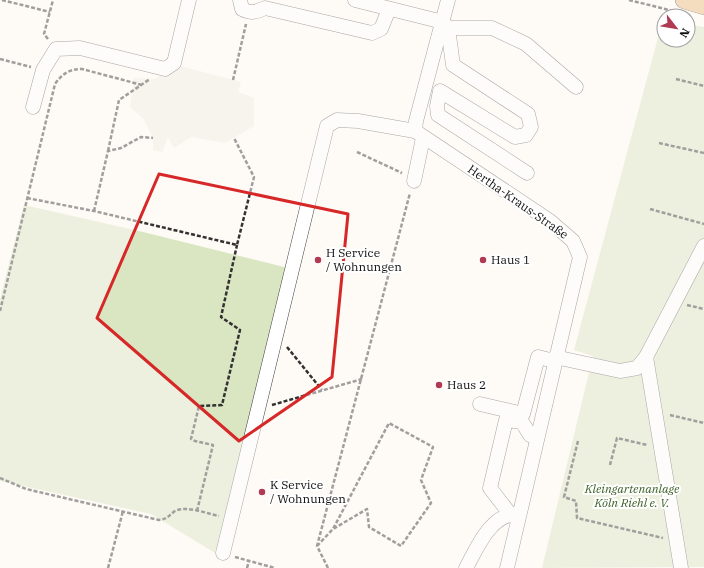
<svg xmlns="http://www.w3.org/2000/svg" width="704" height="568" font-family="'IBM Plex Serif',serif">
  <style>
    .green { fill: #dae5c2 }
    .plaza { fill: #efeae3 }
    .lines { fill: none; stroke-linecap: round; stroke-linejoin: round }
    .minor-casing { stroke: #434343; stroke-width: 15 }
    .major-casing { stroke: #212121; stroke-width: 18 }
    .path { stroke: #323232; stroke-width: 2.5; stroke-dasharray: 4 2; stroke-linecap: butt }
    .minor { stroke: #fff; stroke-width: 14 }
    .major { stroke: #e8ba7b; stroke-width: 17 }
    .marked { fill: none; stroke: #d62828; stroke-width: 3; stroke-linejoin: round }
    .poi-dot { fill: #b03953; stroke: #fff; stroke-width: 1.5 }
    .labels { text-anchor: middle; stroke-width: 4; stroke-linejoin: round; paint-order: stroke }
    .street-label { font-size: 12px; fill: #101010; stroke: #fff }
    .poi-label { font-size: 12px; fill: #101010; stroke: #fff; text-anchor: start }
    .park-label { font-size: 12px; font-style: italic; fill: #3e6128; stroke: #fff }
  </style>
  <rect width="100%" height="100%" fill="#fefaf5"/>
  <g class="green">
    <path d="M 663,19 L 664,40 L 688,40 L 688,24 L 704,27 L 704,567 L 542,568 L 593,356 L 574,350 Z"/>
    <path d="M 24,205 L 139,231 L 292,269 L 257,409 L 215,553 L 151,514 L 0,481 L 0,299 Z"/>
  </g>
  <path class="plaza" d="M 176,65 L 241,82 L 238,92 L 254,98 L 254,126 L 225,143 L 191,137 L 174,148 L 168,137 L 162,152 L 153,150 L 153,138 L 143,118 L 130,107 L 134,78 L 155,79 Z"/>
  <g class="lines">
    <defs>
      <g id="minor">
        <path d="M 240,0 L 242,9 C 252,14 256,12 265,8 L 372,33 L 381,29 L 389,9"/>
        <path d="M 355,0 L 443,22 L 448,28 L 453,65 L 528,114 L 531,127 L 526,135 L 515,137 L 440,91 L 437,106 L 438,115 L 527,173"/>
        <path d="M 448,0 L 416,121 L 415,131 L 550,221 L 573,241 L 580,257 L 507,568"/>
        <path d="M 448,28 L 492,28 L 526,44 L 576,87"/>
        <path d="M 33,107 L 43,70 L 56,49 L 80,48 L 165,69 L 174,63 L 189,0"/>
        <path d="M 414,181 L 423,138"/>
        <path d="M 555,357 L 620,371 L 637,368 L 646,357 L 704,246"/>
        <path d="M 646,357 L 681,568"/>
        <path d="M 480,404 L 523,414 L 538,357 L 554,361"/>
        <path d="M 510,514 L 490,488 L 506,420 L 522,422 L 530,435 L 537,438"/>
        <path d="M 223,553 L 327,126 L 337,120 L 358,121 L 415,131"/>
        <path d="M 466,568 C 477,548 491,513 518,514"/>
      </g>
      <path id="major" d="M 684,0 L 704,6"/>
    </defs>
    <use href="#minor" class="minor-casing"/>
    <use href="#major" class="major-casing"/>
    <g class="path">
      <path d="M 2,0 L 50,12"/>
      <path d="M 629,0 L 673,11"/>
      <path d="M 48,39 L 44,34 L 53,0"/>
      <path d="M 0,59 L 31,67"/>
      <path d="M 676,79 L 704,86"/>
      <path d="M 233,80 L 246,24"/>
      <path d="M 659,143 L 704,153"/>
      <path d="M 108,151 L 119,100 L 150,79"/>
      <path d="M 357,152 L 402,173"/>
      <path d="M 27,198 L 94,211 L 237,245 L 254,177 L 234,138"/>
      <path d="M 650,209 L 704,224"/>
      <path d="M 94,211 L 108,151 L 121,148 L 141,137 L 153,138"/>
      <path d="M 687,305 L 704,309"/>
      <path d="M 0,311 L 55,84 C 62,74 69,69 82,69 L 142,85"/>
      <path d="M 287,347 L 322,390"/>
      <path d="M 272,405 L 362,379"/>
      <path d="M 670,415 L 704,423"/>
      <path d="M 578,441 L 564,497 L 576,501 L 577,518 L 663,538"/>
      <path d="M 610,465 L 617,438 L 647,445"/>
      <path d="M 0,478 L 26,489 L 159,520 C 168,519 169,515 175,511 C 187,505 208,514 219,516"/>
      <path d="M 197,511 L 213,445 L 195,441 L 191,439 L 199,406 L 222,405 L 240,330 L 221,317 L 237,245"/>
      <path d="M 317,546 L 333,529 L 389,423 L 433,447 L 421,480 L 431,503 L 401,546 L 369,527 L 367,509 L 333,529"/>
      <path d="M 235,557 L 275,568"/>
      <path d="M 108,568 L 123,511"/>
      <path d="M 247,568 L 249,561"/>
      <path d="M 328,568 L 317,546 L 410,193"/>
    </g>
    <use href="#minor" class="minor"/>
    <use href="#major" class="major"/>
  </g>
  <path d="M0 0H704V568H0ZM 159,174 L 348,214 L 332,377 L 239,441 L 97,318 Z" fill="#fefaf5" fill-opacity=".55" fill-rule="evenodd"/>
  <path class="marked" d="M 159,174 L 348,214 L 332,377 L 239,441 L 97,318 Z"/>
  <g class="poi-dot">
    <circle cx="318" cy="260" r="4"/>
    <circle cx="483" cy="260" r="4"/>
    <circle cx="439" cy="385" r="4"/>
    <circle cx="262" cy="492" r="4"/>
  </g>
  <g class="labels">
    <g class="street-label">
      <text transform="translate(518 202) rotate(35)" y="4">Hertha-Kraus-Straße</text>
    </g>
    <g class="poi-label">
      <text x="326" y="257">H Service<tspan x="326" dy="14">/ Wohnungen</tspan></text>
      <text x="491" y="264">Haus 1</text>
      <text x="447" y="389">Haus 2</text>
      <text x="270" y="489">K Service<tspan x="270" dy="14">/ Wohnungen</tspan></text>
    </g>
    <g class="park-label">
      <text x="632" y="493">Kleingartenanlage<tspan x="632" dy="14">Köln Riehl e. V.</tspan></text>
    </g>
  </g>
  <g transform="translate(676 28) rotate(121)"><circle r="19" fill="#ffffff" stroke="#9f9f9f"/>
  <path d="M0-3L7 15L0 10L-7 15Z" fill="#b03953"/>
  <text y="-6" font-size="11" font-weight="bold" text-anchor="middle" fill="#101010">N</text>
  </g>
</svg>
